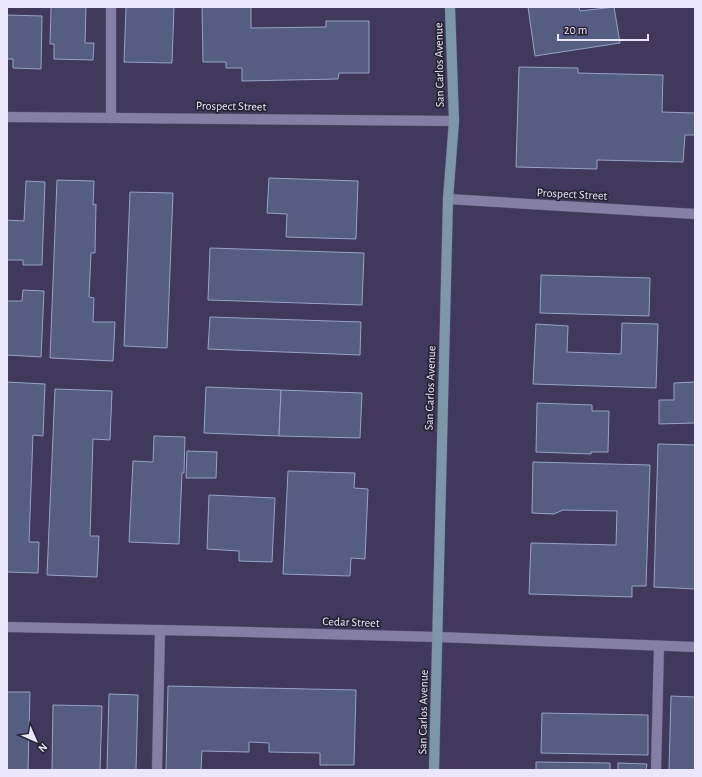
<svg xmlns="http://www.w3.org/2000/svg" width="702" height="777" font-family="'Alegreya Sans',sans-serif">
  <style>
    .building { fill: #555e81; stroke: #97a2c8 }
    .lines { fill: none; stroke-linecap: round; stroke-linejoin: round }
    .service-casing { stroke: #5a5470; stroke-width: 11 }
    .minor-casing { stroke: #5a5470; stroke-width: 11 }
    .secondary-casing { stroke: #5a5470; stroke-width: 11 }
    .service { stroke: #857fa5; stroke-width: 10 }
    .minor { stroke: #857fa5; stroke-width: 10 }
    .secondary { stroke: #7d97a9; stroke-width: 10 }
    .labels { text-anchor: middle; stroke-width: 3.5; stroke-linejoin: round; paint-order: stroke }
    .street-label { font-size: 12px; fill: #eae7fc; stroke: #262333 }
  </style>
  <rect width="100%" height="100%" fill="#40395b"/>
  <g class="building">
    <path d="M 51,7 L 86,7 L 85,43 L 94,43 L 93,60 L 54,59 L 54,44 L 50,44 Z"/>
    <path d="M 126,7 L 174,7 L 172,63 L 124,62 Z"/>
    <path d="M 202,7 L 251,7 L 251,28 L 326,27 L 326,21 L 369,21 L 369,73 L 339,73 L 338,79 L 242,81 L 242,68 L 226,68 L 226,62 L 203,62 Z"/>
    <path d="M 528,7 L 579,7 L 580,11 L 614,7 L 620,43 L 535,56 Z"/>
    <path d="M 7,15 L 42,16 L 41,69 L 13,68 L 13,59 L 7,59 Z"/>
    <path d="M 519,67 L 578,68 L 578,73 L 663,75 L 662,112 L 695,113 L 695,135 L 685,135 L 683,162 L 597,160 L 597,169 L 516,167 Z"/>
    <path d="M 269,178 L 358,181 L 356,239 L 286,237 L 287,214 L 267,213 Z"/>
    <path d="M 57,180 L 94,181 L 93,205 L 96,204 L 95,253 L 91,253 L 89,297 L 94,298 L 93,322 L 115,322 L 113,361 L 50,358 Z"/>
    <path d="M 26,181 L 45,182 L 42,265 L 23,265 L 23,260 L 7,260 L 7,220 L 24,221 Z"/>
    <path d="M 130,192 L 173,193 L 167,348 L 124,346 Z"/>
    <path d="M 210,248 L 364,253 L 362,305 L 208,300 Z"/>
    <path d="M 541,275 L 650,278 L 649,316 L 540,313 Z"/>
    <path d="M 23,290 L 44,291 L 41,357 L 7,355 L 7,301 L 22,301 Z"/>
    <path d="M 210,317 L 361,322 L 360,355 L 208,349 Z"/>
    <path d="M 622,323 L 658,324 L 656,388 L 533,384 L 536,324 L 568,326 L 567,352 L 621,354 Z"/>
    <path d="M 7,382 L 45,384 L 43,436 L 33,435 L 29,542 L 39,542 L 38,573 L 7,572 Z"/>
    <path d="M 695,382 L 695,423 L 659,424 L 659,400 L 674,400 L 674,383 Z"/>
    <path d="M 206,387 L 281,390 L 279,436 L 204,433 Z"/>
    <path d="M 55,389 L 112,391 L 110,440 L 93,439 L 90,536 L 99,536 L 97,577 L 47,575 Z"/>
    <path d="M 281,390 L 362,393 L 360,438 L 279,436 Z"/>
    <path d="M 537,403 L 592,405 L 592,411 L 609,411 L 608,452 L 591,452 L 591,454 L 536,452 Z"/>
    <path d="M 154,436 L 185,437 L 184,473 L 182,473 L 179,544 L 129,542 L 133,461 L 153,462 Z"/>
    <path d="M 658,444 L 695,445 L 695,589 L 654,587 Z"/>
    <path d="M 187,451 L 217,452 L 216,478 L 186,478 Z"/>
    <path d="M 533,462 L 650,465 L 646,586 L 632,586 L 632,597 L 529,594 L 531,543 L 616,545 L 617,511 L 563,510 L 554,514 L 532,513 Z"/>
    <path d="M 288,471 L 355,473 L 354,488 L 368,489 L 365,559 L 351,558 L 350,576 L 283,574 Z"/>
    <path d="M 209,495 L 275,498 L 272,562 L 239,561 L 239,551 L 207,549 Z"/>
    <path d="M 168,686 L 356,690 L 354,765 L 320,765 L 320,753 L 269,752 L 269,743 L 249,742 L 249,752 L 202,751 L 201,770 L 166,770 Z"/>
    <path d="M 7,692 L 30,692 L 28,770 L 7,770 Z"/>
    <path d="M 109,694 L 138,695 L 136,770 L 107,770 Z"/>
    <path d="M 671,696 L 695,697 L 695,770 L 669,770 Z"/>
    <path d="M 53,705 L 102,706 L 100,770 L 52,770 Z"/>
    <path d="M 542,713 L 648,715 L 648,755 L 541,753 Z"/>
    <path d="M 536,762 L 610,763 L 610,770 L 536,770 Z"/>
    <path d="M 618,763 L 647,764 L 646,770 L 618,770 Z"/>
  </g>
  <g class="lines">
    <defs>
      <g id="service">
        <path d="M 111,7 L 111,118"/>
        <path d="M 157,770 L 160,630"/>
        <path d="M 656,770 L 659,646"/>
      </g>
      <g id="minor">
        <path d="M 7,117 L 454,121"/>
        <path d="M 448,199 L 695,214"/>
        <path d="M 7,627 L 208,631 L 438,637 L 695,647"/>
      </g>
      <path id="secondary" d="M 434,770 L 448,199 L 454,121 L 450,7"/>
    </defs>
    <use href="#service" class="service-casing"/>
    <use href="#minor" class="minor-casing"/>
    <use href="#secondary" class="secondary-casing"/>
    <use href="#service" class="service"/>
    <use href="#minor" class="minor"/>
    <use href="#secondary" class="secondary"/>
  </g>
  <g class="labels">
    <g class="street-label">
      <text transform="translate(439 65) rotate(-91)" y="4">San Carlos Avenue</text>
      <text transform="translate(231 106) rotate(1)" y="4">Prospect Street</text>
      <text transform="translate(572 194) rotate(3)" y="4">Prospect Street</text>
      <text transform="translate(430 388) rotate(-88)" y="4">San Carlos Avenue</text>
      <text transform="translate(351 622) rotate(2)" y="4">Cedar Street</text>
      <text transform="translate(423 712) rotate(-89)" y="4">San Carlos Avenue</text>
    </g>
  </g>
  <rect width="702" height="777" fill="none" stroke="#eae7fc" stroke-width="16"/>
  <g transform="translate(36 741) rotate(135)" stroke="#262333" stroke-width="3" paint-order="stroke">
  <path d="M0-3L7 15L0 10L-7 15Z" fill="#eae7fc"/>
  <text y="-6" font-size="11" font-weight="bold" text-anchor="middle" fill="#eae7fc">N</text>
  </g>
  <path d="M558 34v6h90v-6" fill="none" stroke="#eae7fc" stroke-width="2"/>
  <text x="564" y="34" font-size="12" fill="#eae7fc" stroke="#262333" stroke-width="3" paint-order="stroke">20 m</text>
</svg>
